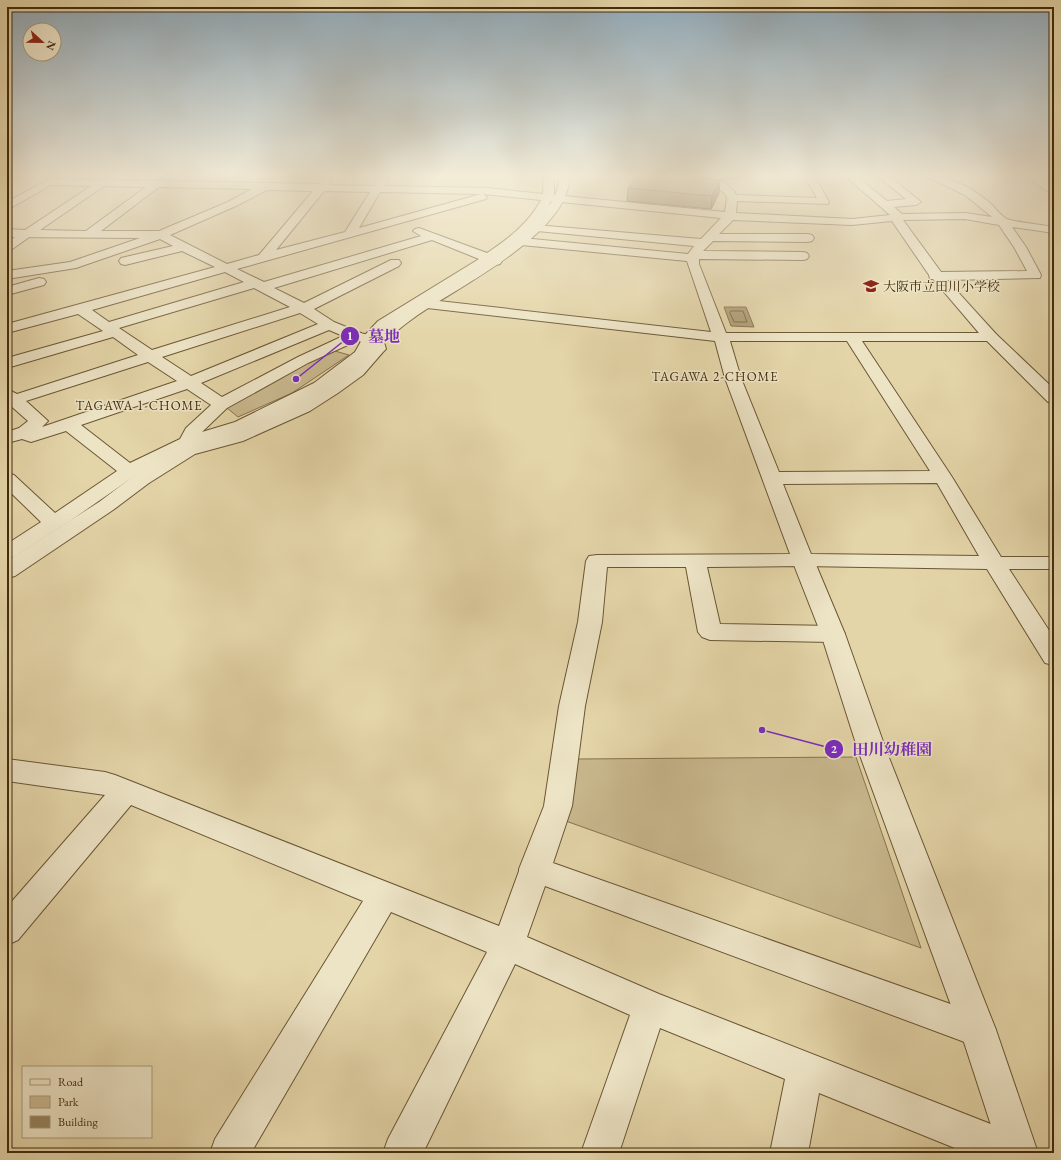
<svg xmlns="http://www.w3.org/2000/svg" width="1061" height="1160" font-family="'EB Garamond','Noto Serif JP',serif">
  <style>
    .green { fill: #c9b88e; stroke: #86724e }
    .water { fill: #ad9c74; stroke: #836f4b }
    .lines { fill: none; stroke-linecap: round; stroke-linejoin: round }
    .shore { stroke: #786441; stroke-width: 1 }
    .minor-casing { stroke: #6b5634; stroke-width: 2 }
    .tertiary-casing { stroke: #6b5634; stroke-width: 2 }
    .minor { fill: #ede4c6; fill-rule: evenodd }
    .tertiary { fill: #ede4c6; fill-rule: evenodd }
    .wall { fill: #827251; stroke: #432c0e }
    .shaded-wall { fill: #6a5c42; stroke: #432c0e }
    .building { fill: #97845e; stroke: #432c0e }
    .labels { text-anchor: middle; stroke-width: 3; stroke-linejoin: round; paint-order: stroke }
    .far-poi-label { font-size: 13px; fill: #432c0e; stroke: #ede4c6; text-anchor: start }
    .far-neighbourhood-label { font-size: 13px; letter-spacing: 1px; fill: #432c0e; stroke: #ede4c6 }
    .leader { fill: none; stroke: #7b2cbf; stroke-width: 1.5 }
    .callout-dot { fill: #7b2cbf; stroke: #ede4c6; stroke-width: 1.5 }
    .mark-label { font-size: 12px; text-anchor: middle; font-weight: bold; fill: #fff }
    .callout-label { font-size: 16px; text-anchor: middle; font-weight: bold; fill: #7b2cbf; stroke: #ede4c6; stroke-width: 3; stroke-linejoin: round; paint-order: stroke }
  </style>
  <rect width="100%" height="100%" fill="#e4d5a8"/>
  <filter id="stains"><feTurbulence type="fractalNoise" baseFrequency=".005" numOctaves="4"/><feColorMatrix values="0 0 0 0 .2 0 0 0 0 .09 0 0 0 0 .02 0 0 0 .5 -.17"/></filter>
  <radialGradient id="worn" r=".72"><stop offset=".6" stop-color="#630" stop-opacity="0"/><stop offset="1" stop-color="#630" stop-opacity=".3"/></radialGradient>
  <g class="green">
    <path d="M 335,351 L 349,355 L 292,393 L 238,417 L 227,408 L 302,364 Z"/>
    <path d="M 856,757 L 921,948 L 563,820 L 577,759 Z"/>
  </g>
  <path class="water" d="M 724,307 L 746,307 L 754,327 L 731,326 Z"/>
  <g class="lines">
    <path class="shore" d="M 731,311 L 743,311 L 747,322 L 734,322 L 730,313 Z"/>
    <defs>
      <g id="minor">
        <path d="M 544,175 L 554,175 L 554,195 L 725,212 L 727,198 L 725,194 L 705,175 L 752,175 L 747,178 L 720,179 L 734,191 L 736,195 L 817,198 L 804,175 L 814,175 L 829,202 L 828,204 L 737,201 L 736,213 L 852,219 L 890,215 L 844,175 L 855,175 L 887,201 L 906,199 L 876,175 L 888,175 L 921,202 L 916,205 L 894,207 L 902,214 L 965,213 L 992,217 L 965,195 L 923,175 C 948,175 971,187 990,203 C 995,208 1000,214 1005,218 C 1011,222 1045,225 1054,227 L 1054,233 L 1012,227 L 1026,247 L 1041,275 L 1040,278 L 947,280 L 996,334 L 998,337 L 996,340 L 991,341 L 862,341 L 952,477 L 1001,557 L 1054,557 L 1054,569 L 1009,569 L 1054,638 L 1054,665 L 1045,663 L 987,569 L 803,566 L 707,567 L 720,624 L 833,626 L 841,628 L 845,634 L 841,640 L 833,642 L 710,640 L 702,637 L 698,632 L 686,567 L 607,567 L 602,622 L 585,706 L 572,806 L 553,863 L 990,1018 L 996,1030 L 990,1042 L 978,1047 L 545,886 L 527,937 L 659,994 L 1029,1139 L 1034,1153 L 967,1153 L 819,1093 L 808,1153 L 770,1153 L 785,1079 L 660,1028 L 619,1153 L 581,1153 L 630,1015 L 515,964 L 423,1153 L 383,1153 L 388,1139 L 487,952 L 391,912 L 251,1153 L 210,1153 L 215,1139 L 363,901 L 131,805 L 18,940 L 7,945 L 7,907 L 105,795 L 7,781 L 7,759 L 105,772 L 115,775 L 499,926 L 519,871 L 519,869 L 544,806 L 559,706 L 578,622 L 586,561 L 589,556 L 597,555 L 790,554 L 725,378 L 715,341 L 427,308 L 421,306 L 381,333 L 366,358 L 326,389 L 247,430 L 197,445 L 194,450 L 185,451 L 136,475 L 70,521 L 14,557 L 7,559 L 7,544 L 41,522 L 7,489 L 7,473 L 14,475 L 55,513 L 117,471 L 66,431 L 31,442 L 22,439 L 7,443 L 7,432 L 19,428 L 28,421 L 11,406 L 7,407 L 7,389 L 17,394 L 138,355 L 113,337 L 7,368 L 7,358 L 103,331 L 78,314 L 7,333 L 7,324 L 215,267 L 182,251 L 125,265 L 121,264 L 119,261 L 121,258 L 173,246 L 160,239 L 76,268 L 7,279 L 7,271 L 70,262 L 140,238 L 7,237 L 7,229 L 25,230 L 91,186 L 51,185 L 7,210 L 7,202 L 49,179 L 100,180 L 105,178 L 110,180 L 155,181 L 160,179 L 165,181 L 319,184 L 323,179 L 327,178 L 332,181 L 329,185 L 374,186 L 379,177 L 383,176 L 388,179 L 384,186 L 488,188 L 543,194 ZM 104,186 L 146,187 L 86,231 L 40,230 ZM 159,187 L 252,189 L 228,202 L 159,231 L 101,231 ZM 267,190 L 313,191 L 259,255 L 227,264 L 170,235 L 236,206 ZM 324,191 L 370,192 L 345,232 L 276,250 ZM 380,192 L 481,194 L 359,228 ZM 483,194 L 541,200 C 529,223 508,239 487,253 L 419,228 L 415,229 L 413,231 L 421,236 L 264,282 L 237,269 L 486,199 L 487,197 ZM 551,201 L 721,218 L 701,239 L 535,225 L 547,210 ZM 965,219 L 999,225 L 1014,247 L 1027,271 L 941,272 L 903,220 ZM 733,220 L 852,225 L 892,221 L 929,275 L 930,279 L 933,279 L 979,333 L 726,333 L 699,264 L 699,259 L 803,260 L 807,259 L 809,256 L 807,253 L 803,252 L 703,251 L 713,241 L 808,242 L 812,241 L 814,238 L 812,235 L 808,234 L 719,234 ZM 532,229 L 537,231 L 694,246 L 688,254 L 522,238 ZM 432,240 L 479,259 L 378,321 L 364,336 L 355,352 L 314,383 L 235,422 L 202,432 L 227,408 L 308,363 L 361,339 L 363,336 L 361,333 L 334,322 L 314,309 L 399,266 L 401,263 L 399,260 L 391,260 L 304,303 L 274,288 ZM 516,243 L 521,245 L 687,261 L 711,332 L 430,300 L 490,263 L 496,265 L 500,264 L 502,261 L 497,257 ZM 225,272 L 244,282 L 109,322 L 92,310 ZM 254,288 L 290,307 L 152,350 L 119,328 ZM 300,313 L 318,324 L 191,376 L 162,357 ZM 329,330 L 343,336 L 298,357 L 222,397 L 201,383 ZM 730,341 L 847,341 L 930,471 L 779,472 L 741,378 ZM 148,362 L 177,381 L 42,427 L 48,421 L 26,401 ZM 187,389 L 211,405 L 186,428 L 180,439 L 130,463 L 81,425 ZM 937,483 L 979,556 L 811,554 L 783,484 Z"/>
        <path d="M 1024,175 L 1036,175 L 1054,186 L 1054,194 L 1050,193 Z"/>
        <path d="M 39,278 L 44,279 L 46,282 L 44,285 L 7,295 L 7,287 Z"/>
      </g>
      <g id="tertiary">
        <path d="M 559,175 L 569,175 C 573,228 468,282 430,307 C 414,317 398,329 384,342 L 386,349 L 383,352 L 363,375 L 338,393 L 310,411 L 243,441 L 195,454 L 149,483 L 113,510 L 15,576 L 7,578 L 7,561 L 99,502 L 135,475 L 183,446 L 231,433 L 298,403 L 326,387 L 351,369 L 370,348 L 369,344 L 351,339 L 349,336 L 351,333 L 356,332 L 373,336 C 388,323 403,312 420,301 C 457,278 562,226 559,175 Z"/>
        <path d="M 28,229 L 32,231 L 34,233 L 32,235 L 11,250 L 7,251 L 7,242 Z"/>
        <path d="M 991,333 L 996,334 L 1054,389 L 1054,403 L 1048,402 L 986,340 L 984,337 L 986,334 Z"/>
        <path d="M 803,554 L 811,555 L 814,560 L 845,634 L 886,750 L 996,1030 L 1038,1153 L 1000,1153 L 960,1030 L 858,750 L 821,634 L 792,560 L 795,555 Z"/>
      </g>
    </defs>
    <use href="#minor" class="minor-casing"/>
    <use href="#tertiary" class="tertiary-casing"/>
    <use href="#minor" class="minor"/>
    <use href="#tertiary" class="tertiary"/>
  </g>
  <path class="wall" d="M 709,179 L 719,193 L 711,209 L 627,201 L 628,188 Z"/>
  <g class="shaded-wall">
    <path d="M 707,175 L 709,175 L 709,182 L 705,179 Z"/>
    <path d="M 720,180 L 719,193 L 711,209 L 712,196 Z"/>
  </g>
  <path class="building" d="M 638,175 L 707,175 L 705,179 L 720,180 L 712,196 L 628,188 Z"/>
  <linearGradient id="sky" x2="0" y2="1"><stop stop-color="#90aaba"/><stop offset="0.52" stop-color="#f3ecd8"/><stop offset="1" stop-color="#f3ecd8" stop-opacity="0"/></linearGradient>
  <rect width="1061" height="338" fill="url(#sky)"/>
  <defs>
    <symbol id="school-bare" viewBox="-9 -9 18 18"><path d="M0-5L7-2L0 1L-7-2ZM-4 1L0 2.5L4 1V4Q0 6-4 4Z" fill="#8f2418" stroke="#ede4c6" stroke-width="2.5" paint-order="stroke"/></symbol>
  </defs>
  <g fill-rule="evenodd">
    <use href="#school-bare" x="860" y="275" width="22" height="22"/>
  </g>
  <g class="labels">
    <g class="far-poi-label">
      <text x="883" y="291">大阪市立田川小学校</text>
    </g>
    <g class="far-neighbourhood-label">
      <text x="715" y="381">TAGAWA 2-CHOME</text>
      <text x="139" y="410">TAGAWA 1-CHOME</text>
    </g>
  </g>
  <path class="leader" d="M296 379L350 336M762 730L834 749"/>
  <g class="callout-dot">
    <circle cx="296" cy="379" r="4"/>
    <circle cx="762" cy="730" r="4"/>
    <circle cx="350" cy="336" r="10"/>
    <circle cx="834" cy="749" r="10"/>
  </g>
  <g class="mark-label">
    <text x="350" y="340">1</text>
    <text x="834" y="753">2</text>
  </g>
  <g class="callout-label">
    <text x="384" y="342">墓地</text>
    <text x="892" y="755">田川幼稚園</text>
  </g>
  <rect width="1061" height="1160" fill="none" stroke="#e4d5a8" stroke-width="24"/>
  <rect x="8" y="8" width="1045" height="1144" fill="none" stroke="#432c0e" stroke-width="2"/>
  <rect x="12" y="12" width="1037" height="1136" fill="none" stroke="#432c0e"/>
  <rect x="22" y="1066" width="130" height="72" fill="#ede4c6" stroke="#a99a7c"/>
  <rect x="30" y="1079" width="20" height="6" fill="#ede4c6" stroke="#a99a7c"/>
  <text x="58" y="1086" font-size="12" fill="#432c0e">Road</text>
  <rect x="30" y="1096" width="20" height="12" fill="#c9b88e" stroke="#a99a7c"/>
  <text x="58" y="1106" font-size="12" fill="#432c0e">Park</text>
  <rect x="30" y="1116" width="20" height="12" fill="#97845e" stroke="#a99a7c"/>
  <text x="58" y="1126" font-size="12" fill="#432c0e">Building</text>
  <g transform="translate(42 42) rotate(112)"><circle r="19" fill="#ede4c6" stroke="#a99a7c"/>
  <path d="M0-3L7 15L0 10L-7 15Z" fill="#8f2418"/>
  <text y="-6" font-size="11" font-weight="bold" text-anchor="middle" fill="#432c0e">N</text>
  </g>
  <rect width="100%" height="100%" filter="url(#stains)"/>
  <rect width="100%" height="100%" fill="url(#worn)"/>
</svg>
